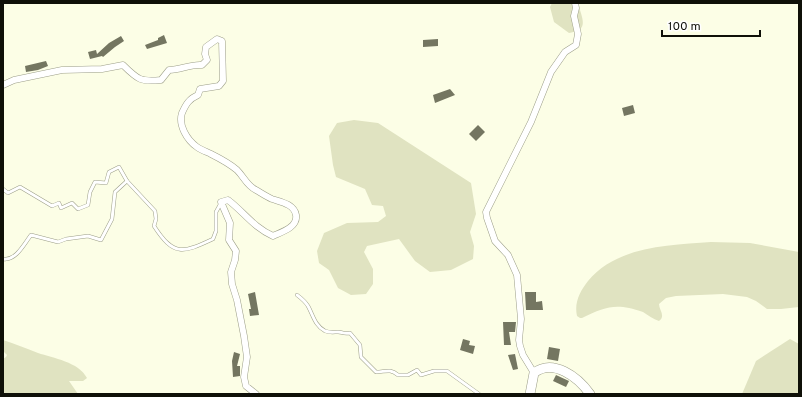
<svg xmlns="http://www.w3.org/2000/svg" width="802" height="397" font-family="Overpass,sans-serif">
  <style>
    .green { fill: #e0e3c1 }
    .building { fill: #747661 }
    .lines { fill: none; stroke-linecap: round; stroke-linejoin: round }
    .lane-casing { stroke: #9c9e88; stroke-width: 4 }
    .street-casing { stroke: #9c9e88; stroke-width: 7 }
    .secondary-casing { stroke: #9c9e88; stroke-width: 10 }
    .lane { stroke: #fff; stroke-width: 3 }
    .street { stroke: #fff; stroke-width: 6 }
    .secondary { stroke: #fff; stroke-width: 9 }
  </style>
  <rect width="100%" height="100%" fill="#fcfee6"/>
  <g class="green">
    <path d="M 552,3 L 578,3 C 582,19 590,30 569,33 L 554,22 L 550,7 Z"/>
    <path d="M 354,120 L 378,123 L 471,183 L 476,214 L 470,232 L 474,246 L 473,259 L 451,270 L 430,272 L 415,261 L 399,239 L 367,246 L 364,252 L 373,269 L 373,284 L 366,294 L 351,295 L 338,288 L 329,270 L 319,263 L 317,251 L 324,233 L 347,223 L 378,222 L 386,216 L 383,206 L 372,205 L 365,189 L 336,177 L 333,165 L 329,136 L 337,123 Z"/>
    <path d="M 711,242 L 750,243 L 799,252 L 799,307 L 781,309 L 767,309 L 756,301 L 747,297 L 723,294 L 676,296 L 666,298 L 659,304 C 659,310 666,316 659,321 C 653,319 648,315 643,312 C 617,303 606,306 582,318 L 580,318 L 577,316 C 574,303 580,291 588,281 C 617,246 669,245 711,242 Z"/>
    <path d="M 790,339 L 799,344 L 799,394 L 742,394 L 756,361 Z"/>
    <path d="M 3,340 C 15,344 26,348 38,353 C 53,358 79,362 87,378 L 83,381 L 69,381 L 78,394 L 3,394 L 3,359 L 6,357 L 7,355 L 3,351 Z"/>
  </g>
  <g class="building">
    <path d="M 164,35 L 167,43 L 147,49 L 145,45 L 158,40 L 158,38 Z"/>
    <path d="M 121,36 L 124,41 L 115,47 L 103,57 L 102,56 L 90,59 L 88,52 L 96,50 L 97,54 L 109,43 Z"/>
    <path d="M 438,39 L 438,46 L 423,47 L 423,40 Z"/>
    <path d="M 46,61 L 48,66 L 38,70 L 26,72 L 25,66 Z"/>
    <path d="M 450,89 L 455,95 L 435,103 L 433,95 Z"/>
    <path d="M 633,105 L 635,113 L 624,116 L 622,108 Z"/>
    <path d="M 478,125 L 485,132 L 476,141 L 469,134 Z"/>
    <path d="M 255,292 L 259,315 L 250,316 L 249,309 L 251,309 L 248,294 Z"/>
    <path d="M 525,292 L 536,292 L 536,302 L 542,301 L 543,310 L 526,310 Z"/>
    <path d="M 503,322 L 516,322 L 515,332 L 509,332 L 511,345 L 504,345 Z"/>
    <path d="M 463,339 L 470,341 L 469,345 L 475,346 L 473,354 L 460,350 Z"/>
    <path d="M 549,347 L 560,349 L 558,361 L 547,359 Z"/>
    <path d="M 234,352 L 240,354 L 237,366 L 240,366 L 240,376 L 233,377 L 232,361 Z"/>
    <path d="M 515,354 L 518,369 L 513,370 L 508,355 Z"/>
    <path d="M 556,375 L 569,381 L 566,387 L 553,381 Z"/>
  </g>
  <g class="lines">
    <defs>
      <g id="lane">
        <path d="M 3,189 L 8,193 L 20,187 L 52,206 L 59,203 L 61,208 L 72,203 L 78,209 L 88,205 L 90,192 L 95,182 L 106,183 L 109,172 L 119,167 L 127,181 L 155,211 L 156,219 L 154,226 C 174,257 183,253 213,239 L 216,231 L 216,212 L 221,203"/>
        <path d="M 3,259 C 16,261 24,244 31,235 L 58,242 L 66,239 L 88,236 L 101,240 L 112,219 L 115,192 L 127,181"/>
        <path d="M 297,295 C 301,298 305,301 308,306 C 313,315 315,326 325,331 C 330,333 334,332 338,332 C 343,332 342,334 350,333 L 360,345 L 361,357 L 376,372 C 385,372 390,368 398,375 L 408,375 L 417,370 L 421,375 L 434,371 L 447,371 L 479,394"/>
      </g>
      <g id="street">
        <path d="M 3,85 L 14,80 L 62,70 L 102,69 L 123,65 C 138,80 141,82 161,80 L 169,70 C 181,70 190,64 202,65 L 207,60 L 205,54 L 206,47 L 217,39 L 222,41 L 223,81 L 219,86 L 200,89 L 198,95 C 189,99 186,104 182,113 C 178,125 187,140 197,147 C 201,150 207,152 211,154 C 219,158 230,164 237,170 C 244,177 247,186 256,190 C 261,193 267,197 272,199 C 281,202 294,204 296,215 C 298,227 282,232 273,236 C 253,227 244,212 228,200 L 221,202 L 230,223 L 229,240 L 236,251 L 235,260 L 231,272 L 232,284 L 237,300 L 244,336 L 247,357 L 244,377 L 246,386 L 256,394"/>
        <path d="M 534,373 L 523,355 L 520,346 L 519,340 L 521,319 L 517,275 L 508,255 L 495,241 L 487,218 L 486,212 L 531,122 L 551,72 L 565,52 L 576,45 L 578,34 L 574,16 L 576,8 L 575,3"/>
      </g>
      <path id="secondary" d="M 530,394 L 534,373 C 553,358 578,377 590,394"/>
    </defs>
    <use href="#lane" class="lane-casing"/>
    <use href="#street" class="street-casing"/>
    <use href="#secondary" class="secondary-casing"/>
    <use href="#lane" class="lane"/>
    <use href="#street" class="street"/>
    <use href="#secondary" class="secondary"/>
  </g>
  <rect width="802" height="397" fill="none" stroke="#0f1008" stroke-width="8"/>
  <path d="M662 30v6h98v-6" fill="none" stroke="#0f1008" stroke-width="2"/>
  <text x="668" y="30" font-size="12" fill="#0f1008" stroke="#ffffff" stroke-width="3" paint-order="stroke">100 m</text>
</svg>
